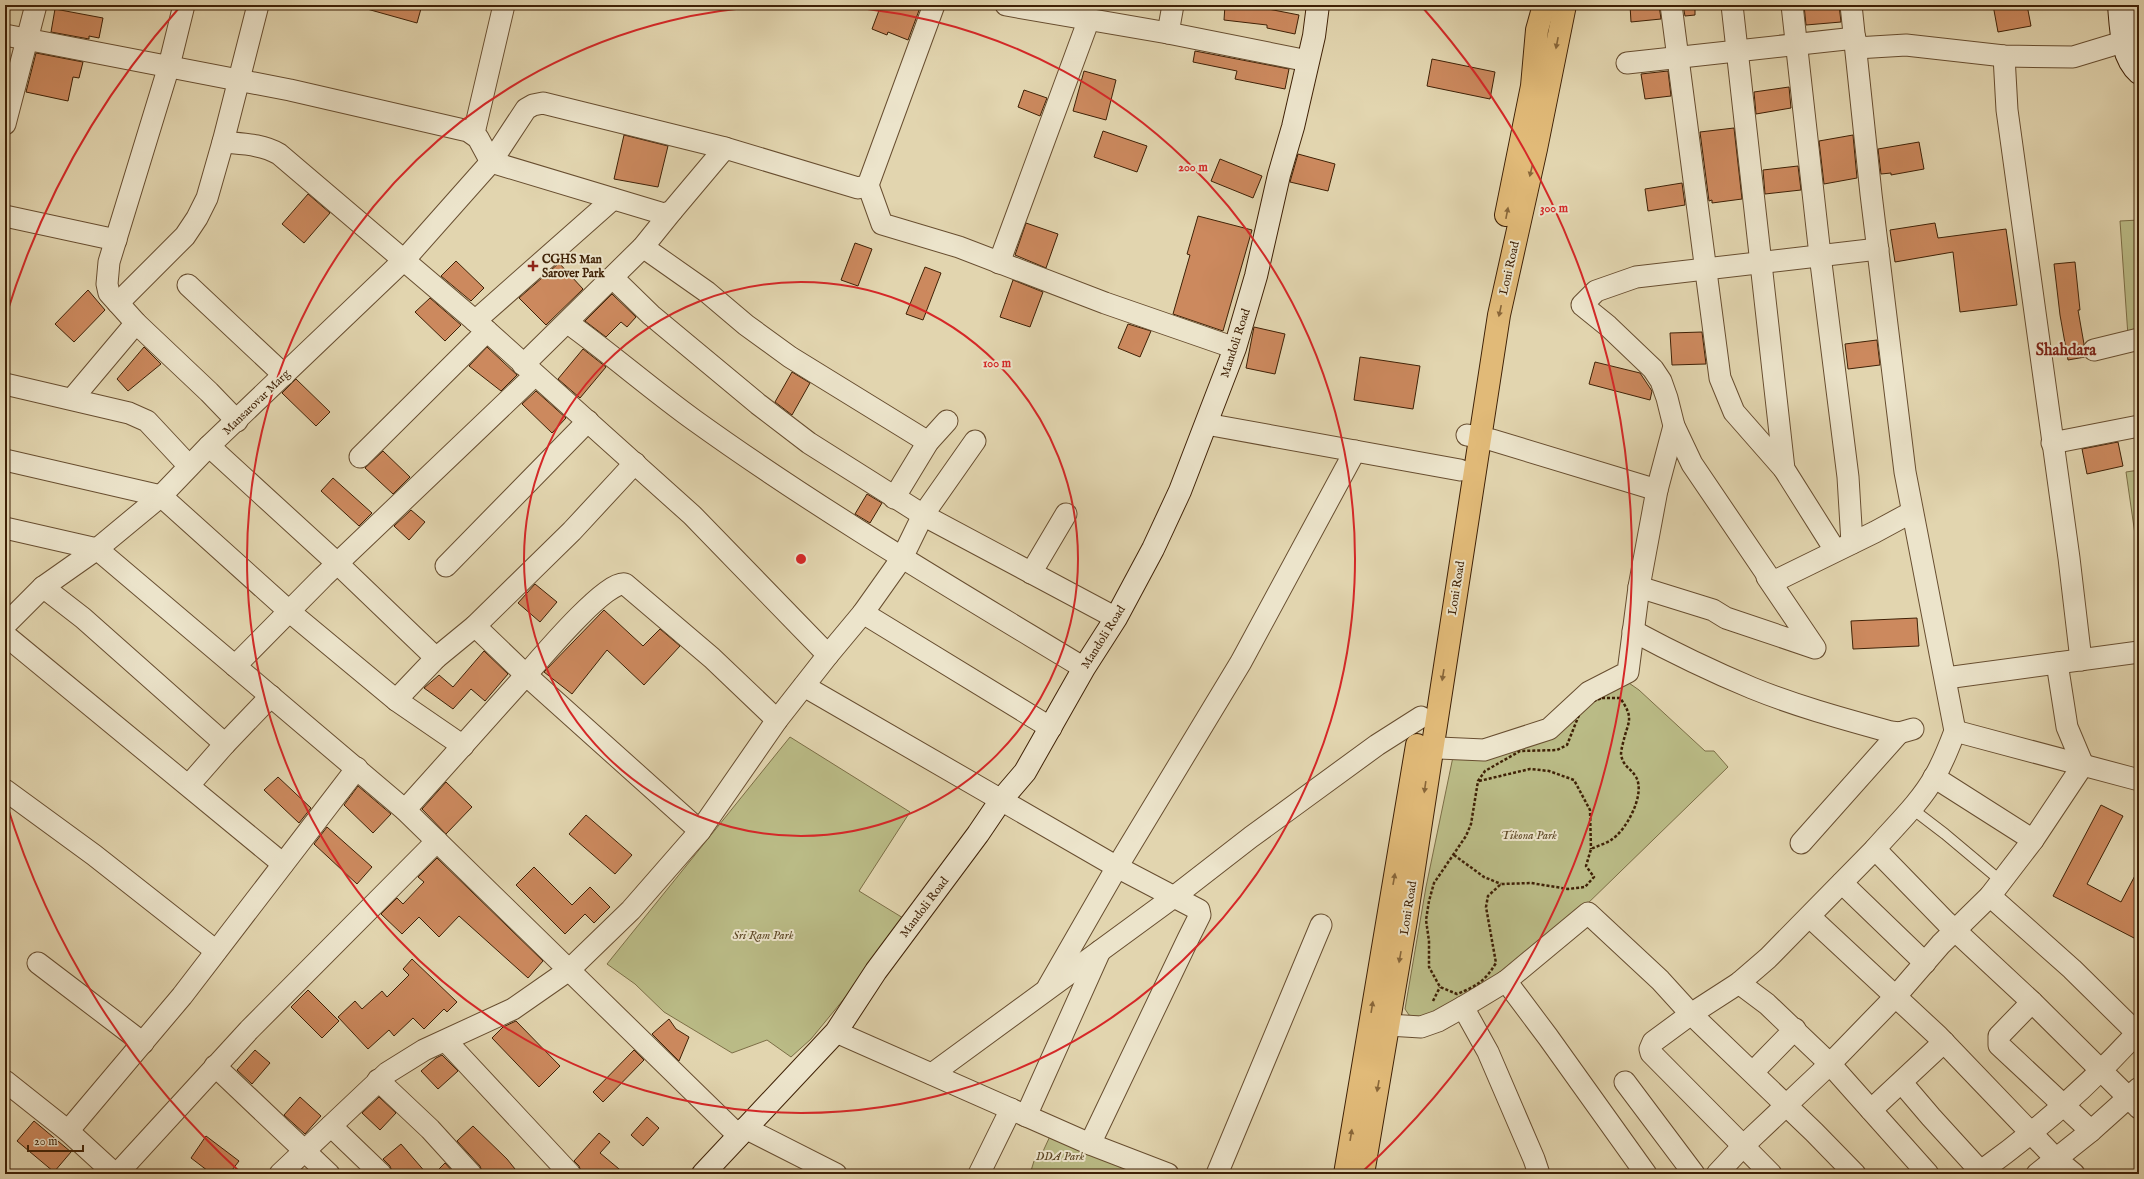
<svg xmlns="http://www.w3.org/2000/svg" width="2144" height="1179" font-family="'IM FELL English',serif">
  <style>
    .green { fill: #babb86; stroke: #7c6e46 }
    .building { fill: #cc895e; stroke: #3f2106 }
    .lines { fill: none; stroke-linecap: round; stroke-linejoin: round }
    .lane-casing { stroke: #684e30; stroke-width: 12 }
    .street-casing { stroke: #684e30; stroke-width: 23 }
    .secondary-casing { stroke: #3f2106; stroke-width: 24 }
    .highway-casing { stroke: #3f2106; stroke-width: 24 }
    .path { stroke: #3f2106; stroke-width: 2.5; stroke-dasharray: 3 2; stroke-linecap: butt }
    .lane { stroke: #ece4cb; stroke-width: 10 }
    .street { stroke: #ece4cb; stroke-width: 21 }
    .secondary { stroke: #ece4cb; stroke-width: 22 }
    .highway { stroke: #e1ba78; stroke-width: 22 }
    .oneway { fill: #886639 }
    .ring { fill: none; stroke: #d62828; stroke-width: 2 }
    .poi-dot { fill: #8f2418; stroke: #ece4cb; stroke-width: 1.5 }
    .labels { text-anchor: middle; stroke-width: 4; stroke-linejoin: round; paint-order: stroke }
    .poi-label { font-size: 12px; font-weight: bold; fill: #3f2106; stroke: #ece4cb; text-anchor: start }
    .street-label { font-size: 12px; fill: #3f2106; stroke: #ece4cb }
    .park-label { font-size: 12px; font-style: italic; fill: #5e4826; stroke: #ece4cb }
    .district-label { font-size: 16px; font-weight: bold; fill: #7a1f14; stroke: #ece4cb }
    .centre { fill: #d62828; stroke: #ece4cb; stroke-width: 2 }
    .ring-label { font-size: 12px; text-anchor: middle; font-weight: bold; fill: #d62828; stroke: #ece4cb; stroke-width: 4; stroke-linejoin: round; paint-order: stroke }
  </style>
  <rect width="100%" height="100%" fill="#e2d5af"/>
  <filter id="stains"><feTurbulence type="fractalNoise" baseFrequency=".005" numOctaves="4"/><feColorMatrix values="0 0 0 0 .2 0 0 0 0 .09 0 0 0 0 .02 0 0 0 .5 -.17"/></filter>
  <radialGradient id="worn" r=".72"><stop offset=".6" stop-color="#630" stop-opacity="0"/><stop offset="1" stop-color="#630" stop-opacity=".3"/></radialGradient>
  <g class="green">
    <path d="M 2139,220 L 2139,332 L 2128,336 L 2120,221 Z"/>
    <path d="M 2139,470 L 2139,562 L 2126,472 Z"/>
    <path d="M 1626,681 L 1639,690 L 1705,751 L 1714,751 L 1728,767 L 1583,908 L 1512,969 L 1427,1020 L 1409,1015 L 1405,1009 L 1426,887 L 1454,752 L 1563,720 Z"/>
    <path d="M 790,737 L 910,812 L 859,891 L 908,921 L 811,1039 L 791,1057 L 767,1040 L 732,1053 L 664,1012 L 635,984 L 607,964 Z"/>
    <path d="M 1051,1134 L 1143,1174 L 1030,1174 L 1034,1161 L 1039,1160 Z"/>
  </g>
  <g class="building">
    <path d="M 368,5 L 422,5 L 417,23 L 367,9 Z"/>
    <path d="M 881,5 L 921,5 L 908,40 L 888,32 L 887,35 L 872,29 Z"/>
    <path d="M 1225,5 L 1258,5 L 1258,7 L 1299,15 L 1295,34 L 1267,28 L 1267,25 L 1224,20 Z"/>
    <path d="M 1630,5 L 1659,5 L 1661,19 L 1631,22 Z"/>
    <path d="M 1683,5 L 1695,5 L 1695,15 L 1685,16 Z"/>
    <path d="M 1804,5 L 1839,5 L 1841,22 L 1806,25 Z"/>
    <path d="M 1993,5 L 2027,5 L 2031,26 L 1998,32 Z"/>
    <path d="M 55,9 L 103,18 L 99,38 L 89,36 L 89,39 L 51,32 Z"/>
    <path d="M 1195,51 L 1289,69 L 1285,89 L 1235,79 L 1237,71 L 1193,62 Z"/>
    <path d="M 36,53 L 83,62 L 79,78 L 73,77 L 68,101 L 26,92 Z"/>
    <path d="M 1432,59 L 1495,72 L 1490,99 L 1427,86 Z"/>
    <path d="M 1084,71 L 1116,80 L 1106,120 L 1073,111 Z"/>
    <path d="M 1668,71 L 1671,96 L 1645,99 L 1641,74 Z"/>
    <path d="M 1789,87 L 1791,108 L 1756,114 L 1754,92 Z"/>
    <path d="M 1024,90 L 1047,98 L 1040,116 L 1018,107 Z"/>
    <path d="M 1734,128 L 1742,199 L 1712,203 L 1712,200 L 1709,201 L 1700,132 Z"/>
    <path d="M 1103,131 L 1147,146 L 1137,172 L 1094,157 Z"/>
    <path d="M 624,135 L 668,146 L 658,187 L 614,179 Z"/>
    <path d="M 1853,135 L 1857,178 L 1824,184 L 1819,141 Z"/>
    <path d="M 1919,142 L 1924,169 L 1891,175 L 1891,173 L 1881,174 L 1878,149 Z"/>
    <path d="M 1298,154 L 1335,164 L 1328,191 L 1290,182 Z"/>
    <path d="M 1220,159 L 1262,176 L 1253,198 L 1211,181 Z"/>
    <path d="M 1798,166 L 1801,190 L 1765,194 L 1763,170 Z"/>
    <path d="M 1682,183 L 1685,205 L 1648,211 L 1645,189 Z"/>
    <path d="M 308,194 L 330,213 L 304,243 L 282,224 Z"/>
    <path d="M 1198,216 L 1252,230 L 1223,331 L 1173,314 L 1190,255 L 1187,254 Z"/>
    <path d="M 1026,223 L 1058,234 L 1046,268 L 1015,255 Z"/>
    <path d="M 1935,223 L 1938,238 L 2006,229 L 2017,305 L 1960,312 L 1953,252 L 1895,262 L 1890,230 Z"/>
    <path d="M 855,243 L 872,249 L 858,286 L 841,280 Z"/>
    <path d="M 456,261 L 484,288 L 471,301 L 441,276 Z"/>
    <path d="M 2075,262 L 2080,310 L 2078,310 L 2084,344 L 2082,352 L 2085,357 L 2068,360 L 2060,315 L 2054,264 Z"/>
    <path d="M 559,263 L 583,289 L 546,325 L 519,298 Z"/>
    <path d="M 925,267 L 941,273 L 923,320 L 906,314 Z"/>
    <path d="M 1013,280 L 1043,292 L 1030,327 L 1000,317 Z"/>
    <path d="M 88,290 L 105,310 L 74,342 L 55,324 Z"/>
    <path d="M 612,294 L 636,317 L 627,327 L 621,322 L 606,337 L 585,321 Z"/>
    <path d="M 430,298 L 461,325 L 445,341 L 415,312 Z"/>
    <path d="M 1128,324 L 1151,331 L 1140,357 L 1118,348 Z"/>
    <path d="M 1254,327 L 1285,334 L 1275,374 L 1246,368 Z"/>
    <path d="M 1702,332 L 1706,364 L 1672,365 L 1670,333 Z"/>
    <path d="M 1877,340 L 1880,365 L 1848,369 L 1845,344 Z"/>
    <path d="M 144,347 L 161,364 L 128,391 L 117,379 Z"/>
    <path d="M 487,347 L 517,375 L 501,391 L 469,366 Z"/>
    <path d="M 583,349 L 606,367 L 580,398 L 558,379 Z"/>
    <path d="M 1360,357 L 1420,366 L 1413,409 L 1354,400 Z"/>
    <path d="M 1595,362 L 1640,373 L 1652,391 L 1650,400 L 1589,384 Z"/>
    <path d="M 792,372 L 810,383 L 792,415 L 775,402 Z"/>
    <path d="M 296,379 L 330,412 L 316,426 L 282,393 Z"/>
    <path d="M 536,391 L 566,418 L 552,433 L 522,404 Z"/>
    <path d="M 2118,442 L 2123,466 L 2087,474 L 2082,449 Z"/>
    <path d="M 383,451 L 410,477 L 393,494 L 365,468 Z"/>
    <path d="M 333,478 L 372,513 L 359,526 L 321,491 Z"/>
    <path d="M 867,494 L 882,503 L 870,523 L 855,514 Z"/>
    <path d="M 411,510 L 425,522 L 409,540 L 394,526 Z"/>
    <path d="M 535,584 L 557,602 L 540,622 L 518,603 Z"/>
    <path d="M 604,610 L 643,646 L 660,629 L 680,646 L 644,685 L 607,650 L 572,694 L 544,672 Z"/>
    <path d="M 1917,618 L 1919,646 L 1853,649 L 1851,621 Z"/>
    <path d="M 484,651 L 508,674 L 485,701 L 471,689 L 453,709 L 424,688 L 439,675 L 453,687 Z"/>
    <path d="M 278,777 L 311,808 L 299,823 L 264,790 Z"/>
    <path d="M 446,782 L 472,807 L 446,834 L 422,809 Z"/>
    <path d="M 358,786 L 391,814 L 373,833 L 344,805 Z"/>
    <path d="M 2101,805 L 2123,816 L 2087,884 L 2121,902 L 2139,868 L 2139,928 L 2134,938 L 2053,896 Z"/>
    <path d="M 586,815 L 632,855 L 615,874 L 569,834 Z"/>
    <path d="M 327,827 L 372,867 L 357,884 L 314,844 Z"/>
    <path d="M 437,858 L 543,961 L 528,978 L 459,916 L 439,937 L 419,917 L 402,934 L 381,914 L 397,898 L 403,904 L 424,882 L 418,877 Z"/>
    <path d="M 534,867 L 572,905 L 590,887 L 610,907 L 594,923 L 585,914 L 565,934 L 516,885 Z"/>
    <path d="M 412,959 L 457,1002 L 447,1012 L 444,1009 L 424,1029 L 413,1018 L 394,1036 L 389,1030 L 368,1049 L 338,1017 L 355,1001 L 362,1009 L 382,991 L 387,997 L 409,975 L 403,969 Z"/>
    <path d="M 308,990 L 339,1021 L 322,1038 L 291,1007 Z"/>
    <path d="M 669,1019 L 676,1029 L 689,1037 L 679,1061 L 652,1034 Z"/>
    <path d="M 516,1021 L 560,1066 L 539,1087 L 492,1038 L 503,1027 Z"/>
    <path d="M 255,1050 L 270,1063 L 252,1084 L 237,1070 Z"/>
    <path d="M 634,1050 L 644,1060 L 603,1102 L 593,1092 Z"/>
    <path d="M 442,1055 L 458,1071 L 438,1089 L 421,1071 L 436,1058 Z"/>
    <path d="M 300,1097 L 321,1116 L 305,1134 L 284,1115 Z"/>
    <path d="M 379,1097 L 396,1113 L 380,1130 L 362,1113 Z"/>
    <path d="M 647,1117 L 659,1128 L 643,1146 L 631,1135 Z"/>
    <path d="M 34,1121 L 71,1152 L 54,1172 L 17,1141 Z"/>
    <path d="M 473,1126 L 507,1159 L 519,1174 L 483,1174 L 480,1166 L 457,1141 Z"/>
    <path d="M 599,1133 L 610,1142 L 600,1153 L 625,1174 L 582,1174 L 579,1166 L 574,1161 Z"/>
    <path d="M 206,1136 L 239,1161 L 229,1174 L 212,1174 L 191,1158 Z"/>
    <path d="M 401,1144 L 427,1174 L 393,1174 L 390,1166 L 383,1159 Z"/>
    <path d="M 445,1163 L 455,1174 L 434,1174 Z"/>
  </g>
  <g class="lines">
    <defs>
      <path id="lane" d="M 1911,808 L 1945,834 L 2001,881"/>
      <g id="street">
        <path d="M 184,5 L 169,66 L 109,262 L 107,284 L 109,293 L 136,323 L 209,392 L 237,421"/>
        <path d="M 1006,5 L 1168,33 L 1308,61"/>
        <path d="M 1671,5 L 1720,378 L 1734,412 L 1784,469"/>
        <path d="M 1732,5 L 1784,469 L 1835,550"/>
        <path d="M 1792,5 L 1820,255 L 1848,477 L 1852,543"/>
        <path d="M 1851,5 L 1871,194 L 1905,472 L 1955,731 C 1949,747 1943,762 1935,776 C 1920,803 1895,826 1875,849 L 1946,922 L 2032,1002 L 2139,1108"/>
        <path d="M 1168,33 L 1173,5"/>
        <path d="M 5,35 L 290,90 L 468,131 L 478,138 L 491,162 L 664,214 L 672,211 L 725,148 L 858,188 L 868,185 L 934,5"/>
        <path d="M 1856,48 L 1906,45 L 2004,56 L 2073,57 L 2139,37"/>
        <path d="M 2004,56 L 2007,110 L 2069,558 L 2081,660"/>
        <path d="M 1627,63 L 1855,38"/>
        <path d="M 5,124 L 36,5"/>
        <path d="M 474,133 L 504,5"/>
        <path d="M 223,142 C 242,144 262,144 279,154 L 487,331 L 692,515 L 828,655 L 863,613 L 1051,728"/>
        <path d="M 868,185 L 882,224 L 959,247 L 1105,303 L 1235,348"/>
        <path d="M 5,216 L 116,240"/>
        <path d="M 643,247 L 707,292 L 746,325 L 790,357 L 928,442"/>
        <path d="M 1878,249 L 1636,277 L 1596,291 L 1582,305 L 1608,326 L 1653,369 L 1661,381 L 1667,398 L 1674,426 L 1692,464 L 1770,579 L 1779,579 L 1875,532 L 1912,512"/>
        <path d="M 999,263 L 1089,19"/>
        <path d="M 613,278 L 651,315 L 758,404 L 809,443 L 923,515 L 1116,618"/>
        <path d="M 188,285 L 284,375"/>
        <path d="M 118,303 L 185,236 L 197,218 L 207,198 L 223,142 L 258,5"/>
        <path d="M 475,321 L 613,199"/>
        <path d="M 568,323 C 611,354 651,389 694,420 C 819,510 952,588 1084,668"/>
        <path d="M 2094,350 L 2139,339"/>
        <path d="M 523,365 L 643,247 L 672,211"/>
        <path d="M 5,384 L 129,413 L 147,421 L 189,466"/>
        <path d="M 72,399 L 136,323"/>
        <path d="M 1206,424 L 1460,470"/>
        <path d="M 1467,435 L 1492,440 L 1657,490"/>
        <path d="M 2052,443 L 2139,426"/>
        <path d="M 209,446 L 338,564 L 436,658"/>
        <path d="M 360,457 L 487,331"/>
        <path d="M 5,460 L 161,496 L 290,612 L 396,700 L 463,746"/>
        <path d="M 894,498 L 928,442 L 947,421"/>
        <path d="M 5,528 L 97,549 L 405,810 L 739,1136"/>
        <path d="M 446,566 L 588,421"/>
        <path d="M 1031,573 L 1066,514"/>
        <path d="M 43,587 L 83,618 L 225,744"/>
        <path d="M 1639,587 L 1713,610 L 1726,618 L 1815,648 L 1767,577"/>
        <path d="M 863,613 L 902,558 L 923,515 L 975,441"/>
        <path d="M 5,625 L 43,587 L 97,549 L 161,496 L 209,446 L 405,259 L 491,162 L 526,109 L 533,105 L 543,103 L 725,148"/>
        <path d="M 475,626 L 526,675 C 540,659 607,579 625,584 L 712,658 L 777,720"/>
        <path d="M 1633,631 C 1672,652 1711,671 1752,688 C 1796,706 1844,719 1891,732 L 1899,733 L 1913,729"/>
        <path d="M 5,635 L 283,864"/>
        <path d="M 235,666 L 323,577 L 535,375"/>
        <path d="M 1946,678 L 2139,652"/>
        <path d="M 804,686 L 1117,867 L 1199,910 L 1200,915 L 1188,939 L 1090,1144"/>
        <path d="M 396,700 L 436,658 L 475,626 L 572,531 L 635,463"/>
        <path d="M 1955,731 L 2139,780"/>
        <path d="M 1417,747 L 1484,750 L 1549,729 L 1589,692 L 1628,672 L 1639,587 L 1657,490 L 1674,426"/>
        <path d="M 1934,777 L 2033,840"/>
        <path d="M 189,785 L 225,744 L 271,696"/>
        <path d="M 5,790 L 94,855 L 216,951"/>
        <path d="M 405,810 L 526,675 L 700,831"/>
        <path d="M 1801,843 L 1899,733"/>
        <path d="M 1842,883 L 1925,963"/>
        <path d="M 1990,896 L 2072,969 L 2139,1035"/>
        <path d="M 1810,917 L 1938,1036 L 2057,1160 L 2074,1174"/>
        <path d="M 38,963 L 143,1043"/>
        <path d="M 1506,981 L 1548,1037 L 1646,1174"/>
        <path d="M 1739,983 L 1767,1004 L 1830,1064 L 1896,996 L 1941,944 L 1990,896 L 2033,840 L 2083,765 L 2067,727 L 2057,663"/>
        <path d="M 1048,987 L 1117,867 L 1241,662 L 1355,451"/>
        <path d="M 2032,1002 L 1999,1036 L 1999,1045 L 2091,1131"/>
        <path d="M 1463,1007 L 1488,1052 L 1534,1159 L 1539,1174"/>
        <path d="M 1388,1025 L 1421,1027 L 1438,1021 L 1463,1007 L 1506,981 L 1588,913 L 1660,980 L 1691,1014 L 1739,983 L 1768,958 L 1875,849"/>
        <path d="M 836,1032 L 1090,1144 L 1168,1174"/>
        <path d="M 446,1041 L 570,1174"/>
        <path d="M 215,1066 L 329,1174"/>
        <path d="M 1753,1072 L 1795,1029"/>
        <path d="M 932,1074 L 1175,896 L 1251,837 L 1377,745 L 1421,717"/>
        <path d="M 378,1080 L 430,1129 L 471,1174"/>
        <path d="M 5,1081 L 68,1131 L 115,1174"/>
        <path d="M 1625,1082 L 1694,1174"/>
        <path d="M 1902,1083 L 1931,1117 L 1983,1174"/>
        <path d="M 1871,1110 L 1944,1042"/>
        <path d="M 1026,1116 L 1100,951"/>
        <path d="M 331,1126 L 381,1174"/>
        <path d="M 745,1128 L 836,1174"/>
        <path d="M 68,1131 L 182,996 L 357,768"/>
        <path d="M 117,1174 L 249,1030 L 437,841"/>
        <path d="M 280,1174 L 387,1073 L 424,1050 L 513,1009 L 569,970 L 631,910 L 700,831 L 777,720 L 828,655"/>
        <path d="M 979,1174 L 1011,1109"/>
        <path d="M 1217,1174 L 1321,925"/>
        <path d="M 1717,1174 L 1743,1146 L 1830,1064 L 1928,1174"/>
        <path d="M 1771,1174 L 1651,1053 L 1650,1049 L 1653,1042 L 1691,1014 L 1814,1132 L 1855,1174"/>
        <path d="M 1977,1174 C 2035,1133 2089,1085 2137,1033"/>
        <path d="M 2037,1174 L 2091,1131 L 2139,1088"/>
      </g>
      <g id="secondary">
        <path d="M 2119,5 C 2121,28 2121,57 2139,73"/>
        <path d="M 2137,5 L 2139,23"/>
        <path d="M 703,1174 L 836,1032 L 876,971 L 978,834 L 1001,800 L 1025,772 L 1084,668 L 1116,618 L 1153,549 L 1180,491 L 1235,348 L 1256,276 L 1279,175 L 1293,127 L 1314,36 L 1318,5"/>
      </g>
      <g id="highway">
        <path d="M 1506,215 L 1532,86 L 1537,30 L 1544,5"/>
        <path d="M 1345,1174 L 1417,745"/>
        <path d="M 1363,1174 L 1406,920 L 1499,315 L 1536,149 L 1565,5"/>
      </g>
    </defs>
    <use href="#lane" class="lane-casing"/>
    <use href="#street" class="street-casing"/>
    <use href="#secondary" class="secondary-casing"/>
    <use href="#highway" class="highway-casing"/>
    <g class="path">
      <path d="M 1602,698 L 1620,698 C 1635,719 1628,721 1623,743 C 1622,747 1621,751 1621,755 C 1624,768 1631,768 1636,777 C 1646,794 1626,831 1611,840 C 1605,844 1597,846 1591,849 L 1586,866 L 1594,877 L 1585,887 L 1568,889 L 1531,883 L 1501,884 L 1488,896 L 1486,907 L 1496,963 C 1485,981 1477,986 1457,994 L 1440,987 L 1429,967 L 1429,941 L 1426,920 L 1429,901 L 1434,883 L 1466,836 L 1471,824 L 1478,781 L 1485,771 L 1520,751 L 1557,750 L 1567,745 L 1583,705 Z"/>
      <path d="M 1479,781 L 1530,769 L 1549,771 L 1574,780 L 1590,810 L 1591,849"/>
      <path d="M 1454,855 L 1484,877 L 1501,884"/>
      <path d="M 1433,1001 L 1440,987"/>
    </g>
    <use href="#lane" class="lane"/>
    <use href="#street" class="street"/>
    <use href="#secondary" class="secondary"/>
    <use href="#highway" class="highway"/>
  </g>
  <defs><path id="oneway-solid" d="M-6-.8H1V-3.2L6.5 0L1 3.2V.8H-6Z"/></defs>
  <g class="oneway">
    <use href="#oneway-solid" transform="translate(1557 43) rotate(101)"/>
    <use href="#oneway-solid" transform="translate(1531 171) rotate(103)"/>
    <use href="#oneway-solid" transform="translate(1507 213) rotate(-79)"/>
    <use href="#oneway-solid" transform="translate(1500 311) rotate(102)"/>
    <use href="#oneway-solid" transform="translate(1443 675) rotate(99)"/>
    <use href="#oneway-solid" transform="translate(1425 787) rotate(98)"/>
    <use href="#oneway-solid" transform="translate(1394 879) rotate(-80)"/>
    <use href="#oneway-solid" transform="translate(1400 957) rotate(100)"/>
    <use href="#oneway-solid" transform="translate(1372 1007) rotate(-81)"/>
    <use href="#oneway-solid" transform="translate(1378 1086) rotate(100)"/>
    <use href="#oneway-solid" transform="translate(1351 1135) rotate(-81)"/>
  </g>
  <g class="ring">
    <circle cx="801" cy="559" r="277"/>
    <path d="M806 5A554 554 0 1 1 796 5"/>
    <path d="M240 1172A831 831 0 0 1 6 802M6 316A831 831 0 0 1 179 8M1423 8A831 831 0 0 1 1362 1172"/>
  </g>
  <path class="poi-dot" d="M531 260h4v4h4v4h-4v4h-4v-4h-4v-4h4z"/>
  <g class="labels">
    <g class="poi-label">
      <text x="542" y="263">CGHS Man<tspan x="542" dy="14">Sarover Park</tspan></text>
    </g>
    <g class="street-label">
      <text transform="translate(1509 268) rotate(-77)" y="4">Loni Road</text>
      <text transform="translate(1235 343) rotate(-72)" y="4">Mandoli Road</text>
      <text transform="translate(256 402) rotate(-44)" y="4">Mansarovar Marg</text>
      <text transform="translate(1456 588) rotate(-81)" y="4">Loni Road</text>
      <text transform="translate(1103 637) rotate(-58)" y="4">Mandoli Road</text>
      <text transform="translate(924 907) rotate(-53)" y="4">Mandoli Road</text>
      <text transform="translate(1408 908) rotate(-81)" y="4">Loni Road</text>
    </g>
    <g class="park-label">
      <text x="1529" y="839">Tikona Park</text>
      <text x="763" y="939">Sri Ram Park</text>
      <text x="1060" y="1160">DDA Park</text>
    </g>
    <g class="district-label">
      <text x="2066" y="355">Shahdara</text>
    </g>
  </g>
  <circle cx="801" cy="559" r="6" class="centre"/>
  <g class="ring-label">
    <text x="1193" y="171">200 m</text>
    <text x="1554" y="212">300 m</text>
    <text x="997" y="367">100 m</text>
  </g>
  <rect width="2144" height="1179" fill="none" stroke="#e2d5af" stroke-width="20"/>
  <rect x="6" y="6" width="2132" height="1167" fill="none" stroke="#3f2106" stroke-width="2"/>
  <rect x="10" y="10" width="2124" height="1159" fill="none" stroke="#3f2106"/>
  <path d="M28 1145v6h55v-6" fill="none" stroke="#3f2106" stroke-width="2"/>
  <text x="34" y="1145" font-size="12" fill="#3f2106" stroke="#ece4cb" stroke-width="3" paint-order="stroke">20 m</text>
  <rect width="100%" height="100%" filter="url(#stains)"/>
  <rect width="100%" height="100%" fill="url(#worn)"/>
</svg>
